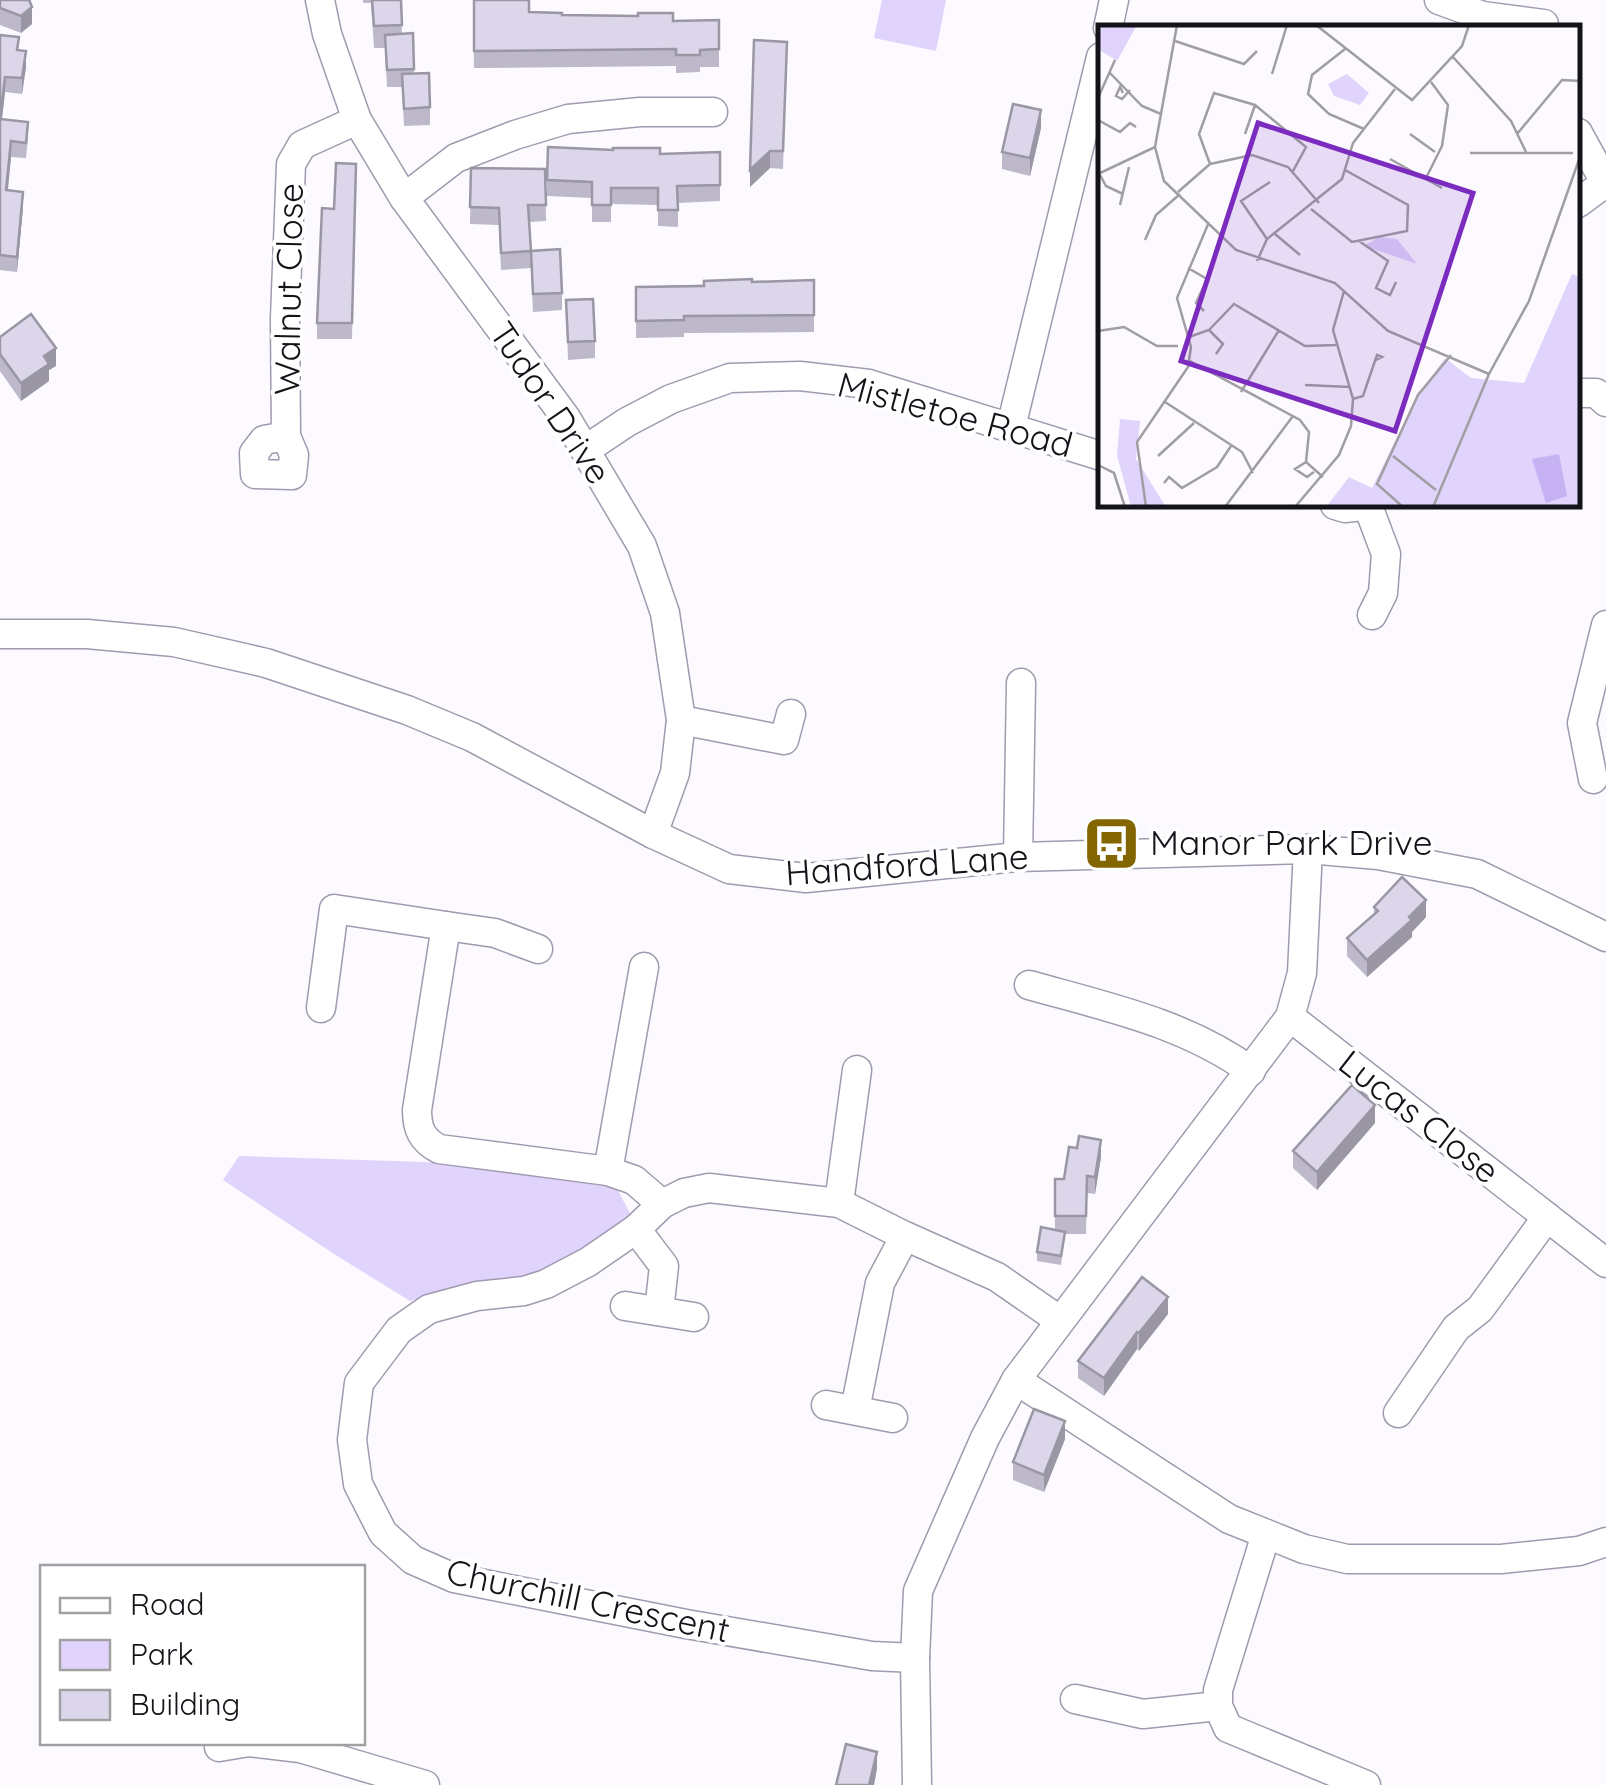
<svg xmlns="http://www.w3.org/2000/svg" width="1606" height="1785" font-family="Quicksand,sans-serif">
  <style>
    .green { fill: #e0d3fc }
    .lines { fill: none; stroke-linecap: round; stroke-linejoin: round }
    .minor-casing { stroke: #a09aae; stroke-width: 31 }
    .minor { stroke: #fff; stroke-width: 28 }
    .wall { fill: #bdb8ca }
    .shaded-wall { fill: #9a96a4 }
    .building { fill: #dcd6eb; stroke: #9a96a4; stroke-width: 2.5 }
    .labels { text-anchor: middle; stroke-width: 8; stroke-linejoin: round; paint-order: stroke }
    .street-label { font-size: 35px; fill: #15131a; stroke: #fff }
    .poi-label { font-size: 35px; fill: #15131a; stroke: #fff; text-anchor: start }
    .inset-road { fill: none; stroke: #a09ea3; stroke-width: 2.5 }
    .view { fill: #7b2cbf; fill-opacity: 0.15; stroke: #7b2cbf; stroke-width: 5 }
    .inset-edge { fill: none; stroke: #15131a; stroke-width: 5 }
  </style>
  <rect width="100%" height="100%" fill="#fcfaff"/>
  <g class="green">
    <path d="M 882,0 L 946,0 L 936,51 L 874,38 Z"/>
    <path d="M 239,1156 L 425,1162 L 615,1185 L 632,1217 L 532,1278 L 467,1285 L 410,1301 L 334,1254 L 223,1180 Z"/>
  </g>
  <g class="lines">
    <defs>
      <g id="minor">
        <path d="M 320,0 L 327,34 L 357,120 L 404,198 L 566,418 L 642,546 L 665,613 L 681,720 L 675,773 L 653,834"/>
        <path d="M 1439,0 L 1483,16 L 1544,24"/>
        <path d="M 1108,28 L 1114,0"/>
        <path d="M 1578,133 L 1606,184"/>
        <path d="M 404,198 L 456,158 L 515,135 L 568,119 L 640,112 L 713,112"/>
        <path d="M 1578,203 L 1605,183"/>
        <path d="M 1578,393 L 1596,393 L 1606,402"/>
        <path d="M 1011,427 L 1101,57"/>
        <path d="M 286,436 L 264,440 L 254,453 L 255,474 L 292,475 L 294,455 L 286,436 L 285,318 L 291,164 L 302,145 L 357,120"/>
        <path d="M 585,450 L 627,422 L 671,399 L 730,378 L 800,376 L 869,384 L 1101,456"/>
        <path d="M 1335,505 L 1345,508 L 1370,505"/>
        <path d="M 1368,506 L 1386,554 L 1383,593 L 1372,615"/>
        <path d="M 0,634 L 87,634 L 174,642 L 266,663 L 407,710 L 472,737 L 653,834 L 729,869 L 806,878 L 1018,857 L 1308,849 L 1378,855 L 1477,874 L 1606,937"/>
        <path d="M 681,720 L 784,740 L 791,714"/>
        <path d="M 1593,779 L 1582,723 L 1606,625"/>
        <path d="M 1018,857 L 1021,683"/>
        <path d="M 446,926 L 495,933 L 538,949"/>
        <path d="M 1029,985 C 1107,1007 1185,1023 1251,1071"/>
        <path d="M 321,1008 L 334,909 L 446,926 L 417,1110 C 417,1129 422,1140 439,1149 L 608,1171 L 634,1180 L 662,1204"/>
        <path d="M 1290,1017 L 1547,1217 L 1480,1309 L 1456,1328 L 1398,1413"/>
        <path d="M 608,1171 L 644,967"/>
        <path d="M 839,1203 L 857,1070"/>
        <path d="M 1547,1217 L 1606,1263"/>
        <path d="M 636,1229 L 664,1266 L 659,1311"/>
        <path d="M 625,1306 L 694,1317"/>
        <path d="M 1016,1380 L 1229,1519 L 1304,1549 L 1347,1559 L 1501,1559 L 1579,1551 L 1606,1542"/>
        <path d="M 826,1405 L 893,1418"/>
        <path d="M 855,1410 L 880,1283 L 905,1236"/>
        <path d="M 1266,1534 L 1218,1690 L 1218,1706 L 1228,1728 L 1366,1785"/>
        <path d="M 915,1658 L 872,1656 L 686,1624 L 454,1578 L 413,1560 L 383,1533 L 358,1484 L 352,1440 L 359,1383 L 399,1330 L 429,1309 L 477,1296 L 524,1291 L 546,1284 L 588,1262 L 636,1229 L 662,1204 L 684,1193 L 709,1188 L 839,1203 L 905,1236 L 997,1277 L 1059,1320"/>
        <path d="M 1075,1699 L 1143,1714 L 1218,1706"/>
        <path d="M 219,1747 L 249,1742 L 300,1748 L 425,1785"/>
        <path d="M 917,1785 L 915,1658 L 918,1591 L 985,1438 L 1016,1380 L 1290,1017 L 1302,973 L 1308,849"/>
      </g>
    </defs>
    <use href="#minor" class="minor-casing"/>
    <use href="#minor" class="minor"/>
  </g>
  <g class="wall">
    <path d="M 0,0 L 31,0 L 32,24 L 21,33 L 0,25 Z"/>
    <path d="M 363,0 L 401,0 L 402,34 L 413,33 L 414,74 L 430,107 L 430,125 L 404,126 L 402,87 L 387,87 L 385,48 L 374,48 L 371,3 L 363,3 Z"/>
    <path d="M 473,0 L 529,12 L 562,15 L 673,21 L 719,20 L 719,67 L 700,67 L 700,72 L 676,73 L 676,66 L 474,68 Z"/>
    <path d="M 0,35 L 19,50 L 26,67 L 22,94 L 5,92 L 2,119 L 28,137 L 26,158 L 11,157 L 8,190 L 23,207 L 17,272 L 0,270 Z"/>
    <path d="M 787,42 L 783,169 L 770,168 L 750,187 Z"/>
    <path d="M 1041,128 L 1030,176 L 1002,169 L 1002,152 Z"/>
    <path d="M 720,152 L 720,201 L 678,203 L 678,227 L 658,226 L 658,205 L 611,204 L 611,222 L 592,222 L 592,198 L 547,196 L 547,180 Z"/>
    <path d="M 356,164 L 352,339 L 317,339 L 317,323 Z"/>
    <path d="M 471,168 L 545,169 L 546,221 L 529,222 L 531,251 L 562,293 L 562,310 L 533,312 L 531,268 L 501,270 L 499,225 L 470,224 Z"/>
    <path d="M 814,280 L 814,332 L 684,333 L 684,337 L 636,338 L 636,287 Z"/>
    <path d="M 566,300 L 595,341 L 595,358 L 568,360 Z"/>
    <path d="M 0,337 L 56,366 L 49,370 L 49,381 L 21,401 L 0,371 Z"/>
    <path d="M 1374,907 L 1426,917 L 1412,932 L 1412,937 L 1367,977 L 1347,956 L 1347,938 L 1374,914 Z"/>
    <path d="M 1375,1123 L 1317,1190 L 1293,1168 L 1293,1151 Z"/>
    <path d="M 1077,1148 L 1101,1157 L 1095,1194 L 1087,1193 L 1086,1234 L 1065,1234 L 1061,1265 L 1037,1261 L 1037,1252 L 1055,1230 L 1055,1179 L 1064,1179 Z"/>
    <path d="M 1168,1314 L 1139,1351 L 1137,1349 L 1104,1396 L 1078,1378 L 1078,1361 Z"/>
    <path d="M 1065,1439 L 1044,1492 L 1013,1480 L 1013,1462 Z"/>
  </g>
  <g class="shaded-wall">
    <path d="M 29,0 L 31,0 L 30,9 L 32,7 L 32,24 L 21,33 L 21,16 Z"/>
    <path d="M 26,51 L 26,67 L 22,94 L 22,78 Z"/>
    <path d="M 5,77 L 5,92 L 0,134 L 0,119 Z"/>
    <path d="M 1041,110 L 1041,128 L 1030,176 L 1030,158 Z"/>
    <path d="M 11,141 L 11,157 L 6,205 L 6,190 Z"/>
    <path d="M 770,151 L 770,168 L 750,187 L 750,170 Z"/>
    <path d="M 23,192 L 23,207 L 17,272 L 17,257 Z"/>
    <path d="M 56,348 L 56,366 L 49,370 L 49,381 L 21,401 L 21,383 L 44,356 Z"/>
    <path d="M 1426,900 L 1426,917 L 1412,932 L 1412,937 L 1367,977 L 1367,960 Z"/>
    <path d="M 1375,1105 L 1375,1123 L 1317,1190 L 1317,1172 Z"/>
    <path d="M 1101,1140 L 1101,1157 L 1095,1194 L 1095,1177 Z"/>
    <path d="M 1168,1297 L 1168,1314 L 1139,1351 L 1139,1333 Z"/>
    <path d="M 1137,1332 L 1137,1349 L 1104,1396 L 1104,1378 Z"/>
    <path d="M 1065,1421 L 1065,1439 L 1044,1492 L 1044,1475 Z"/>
    <path d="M 877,1752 L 877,1769 L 874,1785 L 869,1785 Z"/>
  </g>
  <g class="building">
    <path d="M 0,0 L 29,0 L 32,7 L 21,16 L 0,8 Z"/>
    <path d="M 372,0 L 401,0 L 402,25 L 374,26 Z"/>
    <path d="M 474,0 L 529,0 L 529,12 L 562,13 L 562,15 L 638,16 L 638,13 L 673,13 L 673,21 L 719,20 L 719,49 L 700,50 L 700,55 L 676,55 L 676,49 L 474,51 Z"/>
    <path d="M 413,33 L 414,69 L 387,70 L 385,35 Z"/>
    <path d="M 0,35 L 19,37 L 17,50 L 26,51 L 22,78 L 5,77 L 0,119 Z"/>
    <path d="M 754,40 L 787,42 L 783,151 L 770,151 L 750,170 Z"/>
    <path d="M 429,73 L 430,107 L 404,109 L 402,74 Z"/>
    <path d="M 1013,104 L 1041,110 L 1030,158 L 1002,152 Z"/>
    <path d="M 0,119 L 28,122 L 26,143 L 11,141 L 6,190 L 23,192 L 17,257 L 0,255 Z"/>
    <path d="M 548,147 L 613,150 L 613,148 L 660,148 L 660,154 L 720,152 L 720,185 L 677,186 L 678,210 L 658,210 L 658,188 L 611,188 L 611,205 L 592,205 L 592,182 L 547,180 Z"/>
    <path d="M 336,163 L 356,164 L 352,323 L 317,323 L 322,208 L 334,209 Z"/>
    <path d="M 471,168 L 545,169 L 546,205 L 528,205 L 531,251 L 501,253 L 499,208 L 470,207 Z"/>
    <path d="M 560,249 L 562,293 L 533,294 L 531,251 Z"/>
    <path d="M 752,279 L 752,282 L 814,280 L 814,315 L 684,316 L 684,320 L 636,321 L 636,287 L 704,286 L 704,281 Z"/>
    <path d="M 593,299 L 595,341 L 568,342 L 566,300 Z"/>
    <path d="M 31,314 L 56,348 L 44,356 L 49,364 L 21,383 L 0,354 L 0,337 Z"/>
    <path d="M 1402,877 L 1426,900 L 1409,917 L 1412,920 L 1367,960 L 1347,938 L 1378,911 L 1374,907 Z"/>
    <path d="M 1352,1085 L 1375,1105 L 1317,1172 L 1293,1151 Z"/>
    <path d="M 1079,1136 L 1101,1140 L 1095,1177 L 1087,1176 L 1086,1216 L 1055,1216 L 1055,1179 L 1064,1179 L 1069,1147 L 1077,1148 Z"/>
    <path d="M 1041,1227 L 1065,1232 L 1061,1256 L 1037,1252 Z"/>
    <path d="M 1142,1277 L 1168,1297 L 1139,1333 L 1137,1332 L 1104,1378 L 1078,1361 Z"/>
    <path d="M 1034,1409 L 1065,1421 L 1044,1475 L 1013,1462 Z"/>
    <path d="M 846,1744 L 877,1752 L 869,1785 L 836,1785 Z"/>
  </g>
  <defs>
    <symbol id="bus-square" viewBox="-11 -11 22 22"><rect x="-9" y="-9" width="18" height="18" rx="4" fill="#836600" stroke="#fff"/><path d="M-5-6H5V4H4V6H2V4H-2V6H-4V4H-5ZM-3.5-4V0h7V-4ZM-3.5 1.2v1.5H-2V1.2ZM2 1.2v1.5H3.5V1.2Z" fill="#fff"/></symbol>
  </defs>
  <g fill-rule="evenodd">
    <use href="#bus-square" x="1080" y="812" width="63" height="63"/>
  </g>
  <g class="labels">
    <g class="street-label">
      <text transform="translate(289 289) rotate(-89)" y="12">Walnut Close</text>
      <text transform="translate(550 403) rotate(56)" y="12">Tudor Drive</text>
      <text transform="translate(955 415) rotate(15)" y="12">Mistletoe Road</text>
      <text transform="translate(907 865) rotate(-4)" y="12">Handford Lane</text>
      <text transform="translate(1419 1117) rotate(38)" y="12">Lucas Close</text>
      <text transform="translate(588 1601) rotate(12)" y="12">Churchill Crescent</text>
    </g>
    <g class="poi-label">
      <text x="1150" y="855">Manor Park Drive</text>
    </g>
  </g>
  <g transform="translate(1098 25)">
    <rect width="482" height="482" fill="#fcfaff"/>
    <path d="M 0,0 L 39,0 L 19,36 L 0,24 ZM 249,49 L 271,68 L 262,80 L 236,71 L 230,59 ZM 281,212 L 299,214 L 319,239 L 266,221 ZM 474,249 L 482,252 L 482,482 L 228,482 L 251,452 L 274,463 L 320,370 L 347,333 L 373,353 L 426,358 ZM 22,394 L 42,396 L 38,434 L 68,482 L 33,482 L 19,430 Z" fill="#e0d3fc"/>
    <path d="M 461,429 L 469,471 L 448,478 L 434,434 Z" fill="#c6b1f2"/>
    <path class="inset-road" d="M 79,0 L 57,122 L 66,156 L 138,225 L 237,258 L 290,306 L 391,349M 218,0 L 314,75 L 364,21 L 371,0M 77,16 L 146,39 L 159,26M 247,24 L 214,50 L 210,69 L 231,89 L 266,104M 355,32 L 413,96 L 428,127M 12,48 L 44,81 L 63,89M 174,49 L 189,0M 333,57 L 350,80 L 344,121M 25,68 L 22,62 L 18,71 L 24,74 L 32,65M 0,73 L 17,35M 0,95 L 22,107 L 32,98 L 38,102M 147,109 L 157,80M 312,109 L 337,127M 419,109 L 464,55 L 483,56M 372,128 L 475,128M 292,134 L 344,163M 112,139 L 101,109 L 116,68 L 157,80 L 208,122 L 195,146M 1,148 L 8,161 L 25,169M 0,149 L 57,122M 327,155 L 344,121M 80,167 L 112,139 L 154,130 L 190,142 L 221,178M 22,180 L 31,142M 213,184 L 254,217 L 309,206 L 310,180 L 247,145M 177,209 L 202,230M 169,214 L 143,176 L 172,157M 47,215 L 58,190 L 82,169M 261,216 L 290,236 L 278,263 L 292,270 L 298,257M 159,236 L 169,214 L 244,154 L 255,118 L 297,64M 90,243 L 109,254 L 98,278 L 106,286M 111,305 L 125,319 L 118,329M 0,306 L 26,302 L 59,321 L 80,321M 91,312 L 111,305 L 136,279 L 207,321 L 238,320M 92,336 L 202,395 L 211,407 L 208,437 L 225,452M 207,360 L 252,362M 143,367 L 181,305M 255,374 L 265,371 L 279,330 L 284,332 L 278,335M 67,377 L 144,427 L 155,448M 60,431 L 96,398M 295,431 L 338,465M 208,437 L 197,444 L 209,452 L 216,447M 0,440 L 16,448 L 27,482M 66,458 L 71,452 L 84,463 L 119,442 L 133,421M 48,482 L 39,417 L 90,342 L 93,322 L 79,273 L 111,197M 127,482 L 195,391M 197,482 L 241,430 L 253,401 L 255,374 L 235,305 L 246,266M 305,482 L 279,459 L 320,370 L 353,330M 335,482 L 391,349 L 431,276 L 483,129"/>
    <path class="view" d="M 160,98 L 375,168 L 297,406 L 83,336 Z"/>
    <rect width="482" height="482" class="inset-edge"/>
  </g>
  <rect x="40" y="1565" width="325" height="180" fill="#ffffff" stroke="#a1a1a3" stroke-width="2.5"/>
  <rect x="60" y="1598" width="50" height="15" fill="#ffffff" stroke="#a1a1a3" stroke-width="2.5"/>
  <text x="130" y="1615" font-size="30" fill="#15131a">Road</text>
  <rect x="60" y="1640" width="50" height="30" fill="#e0d3fc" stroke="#a1a1a3" stroke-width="2.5"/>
  <text x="130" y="1665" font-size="30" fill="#15131a">Park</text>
  <rect x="60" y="1690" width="50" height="30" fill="#dcd6eb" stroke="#a1a1a3" stroke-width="2.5"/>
  <text x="130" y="1715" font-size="30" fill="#15131a">Building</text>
</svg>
